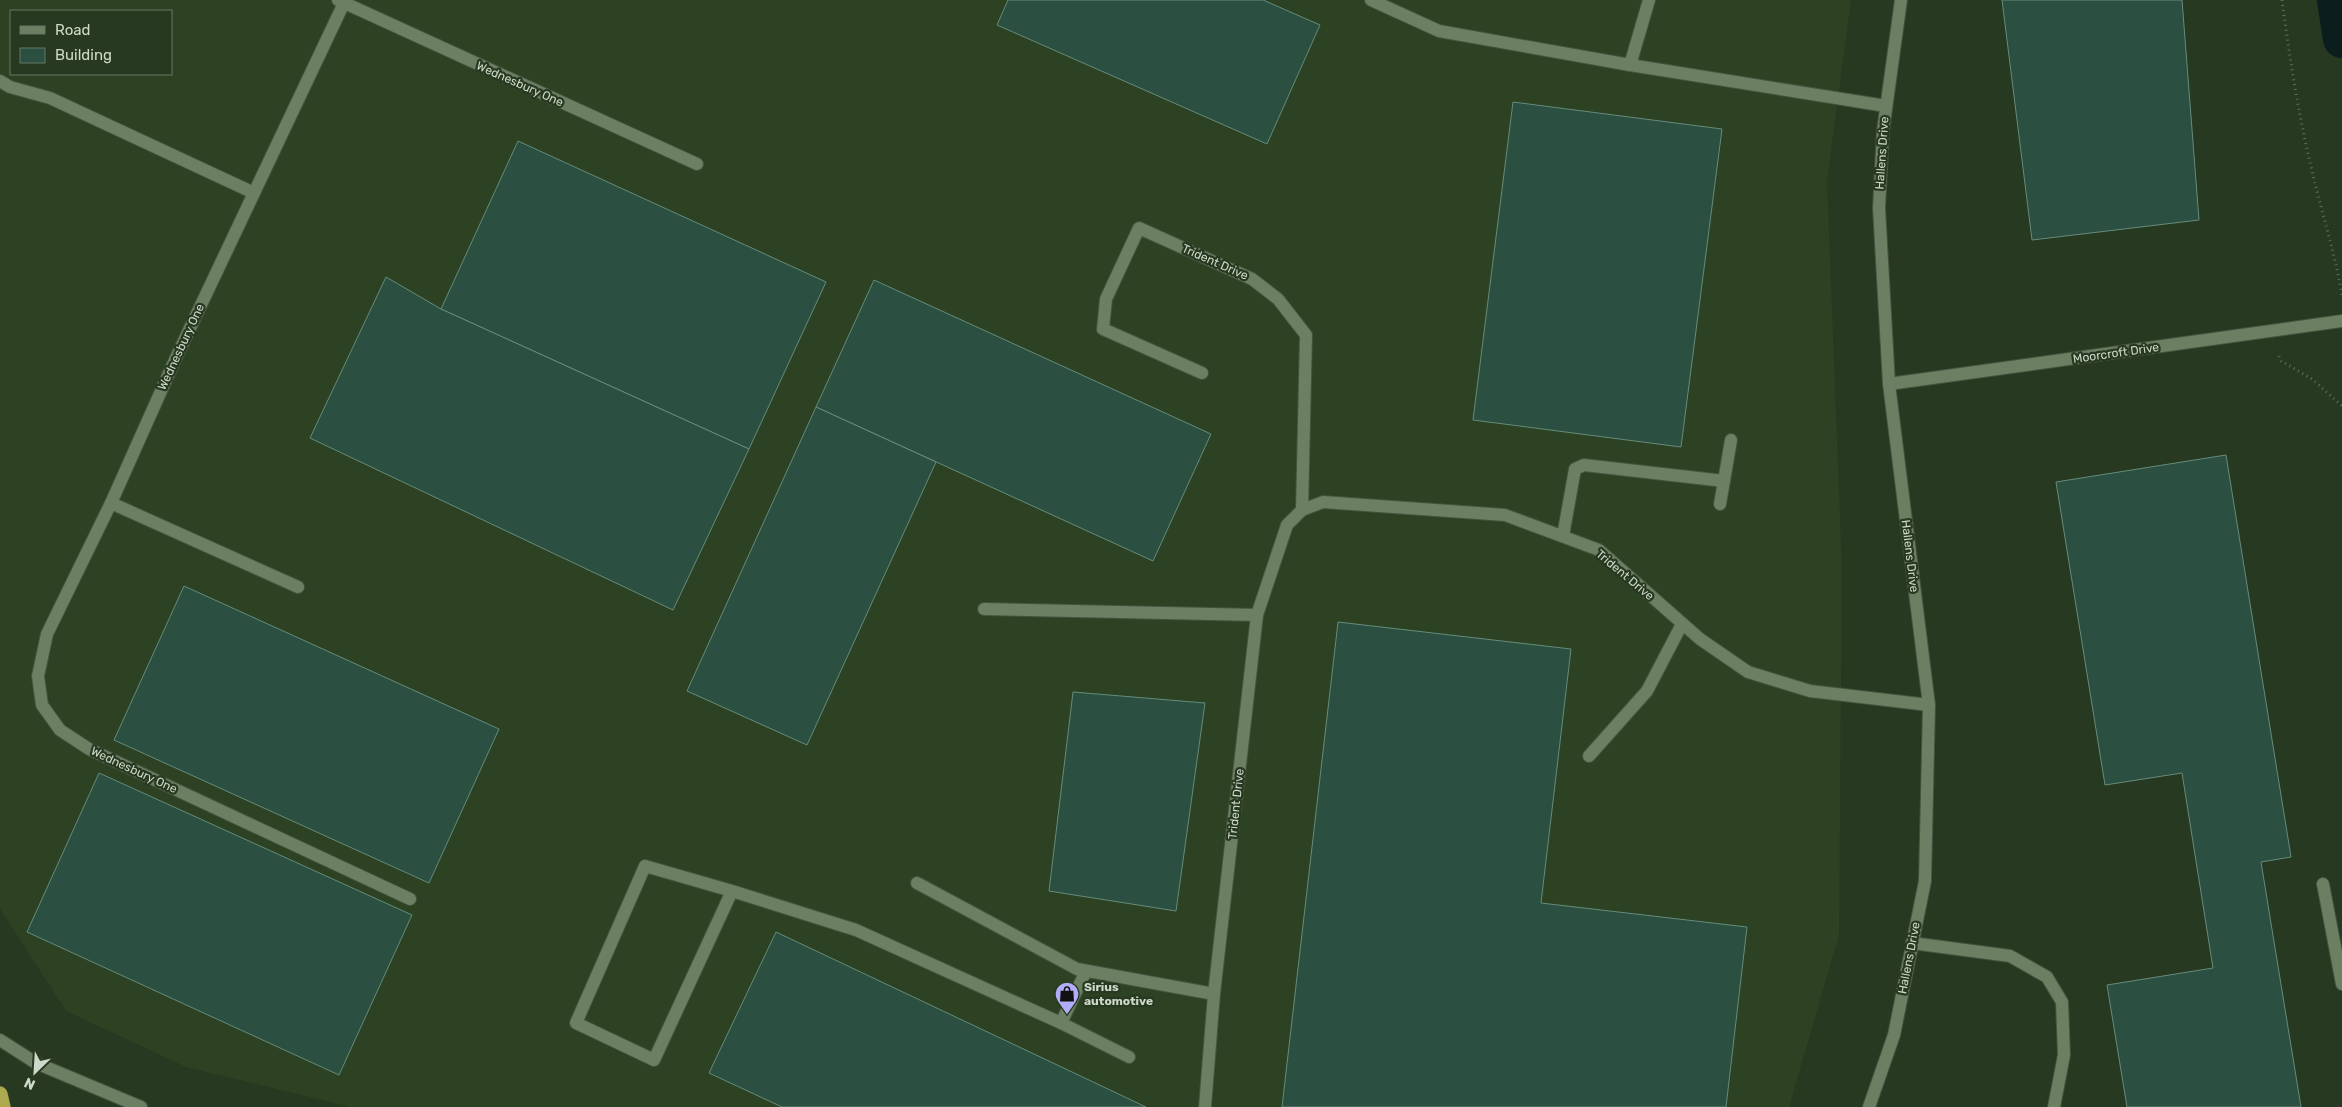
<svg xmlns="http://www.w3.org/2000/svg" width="2342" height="1107" font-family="Rubik,sans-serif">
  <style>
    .built { fill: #2c4222; fill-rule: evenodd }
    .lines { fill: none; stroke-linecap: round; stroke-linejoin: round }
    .canal { stroke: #0b1d1d; stroke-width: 38 }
    .building { fill: #2b4f41; stroke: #668c7c }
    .minor-casing { stroke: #45543e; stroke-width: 14 }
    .highway-casing { stroke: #45543e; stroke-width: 16 }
    .path { stroke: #5f6f59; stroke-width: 3; stroke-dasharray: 1 4; stroke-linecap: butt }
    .minor { stroke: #6b7f63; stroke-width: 12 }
    .highway { stroke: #aca94f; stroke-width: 15 }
    .labels { text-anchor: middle; stroke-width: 4.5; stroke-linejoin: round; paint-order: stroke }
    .street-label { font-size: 12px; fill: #cdd9c9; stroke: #273920 }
    .poi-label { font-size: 12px; font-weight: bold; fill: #cdd9c9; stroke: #273920; text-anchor: start }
  </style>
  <rect width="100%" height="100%" fill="#273920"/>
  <path class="built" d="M 0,0 L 1851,0 L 1827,181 L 1842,569 L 1839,935 L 1789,1107 L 351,1107 L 186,1067 L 66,1011 L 0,909 ZM 11,11 L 171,11 L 171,74 L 11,74 Z"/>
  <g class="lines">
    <path class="canal" d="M 2336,0 L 2342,39"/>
  </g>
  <g class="building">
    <path d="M 1008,0 L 1263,0 L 1320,25 L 1267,144 L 997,25 Z"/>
    <path d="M 2002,0 L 2182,0 L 2199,220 L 2032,240 Z"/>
    <path d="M 1513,102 L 1722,129 L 1681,447 L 1473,420 Z"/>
    <path d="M 518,141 L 826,282 L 749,449 L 441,309 Z"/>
    <path d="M 386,277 L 441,309 L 749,449 L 673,610 L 310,438 Z"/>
    <path d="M 874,280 L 1211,434 L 1153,561 L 816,407 Z"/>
    <path d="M 816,407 L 936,462 L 807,745 L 687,691 Z"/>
    <path d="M 2226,455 L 2291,857 L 2261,862 L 2301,1107 L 2127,1107 L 2107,985 L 2213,968 L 2182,773 L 2105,785 L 2056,482 Z"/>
    <path d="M 184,586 L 499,729 L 429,883 L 114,740 Z"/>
    <path d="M 1338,622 L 1571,649 L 1541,903 L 1747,927 L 1726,1107 L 1282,1107 Z"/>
    <path d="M 1073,692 L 1205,703 L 1176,911 L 1049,891 Z"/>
    <path d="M 99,773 L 412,915 L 339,1075 L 27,932 Z"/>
    <path d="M 776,932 L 1146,1107 L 782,1107 L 709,1073 Z"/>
  </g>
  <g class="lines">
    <defs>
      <g id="minor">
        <path d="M 338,0 L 697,164"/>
        <path d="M 1371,0 L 1439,31 L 1630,65 L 1886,106"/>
        <path d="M 344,3 L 174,362 L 111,503 L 47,634 L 38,676 L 42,705 L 60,730 L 89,749 L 410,899"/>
        <path d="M 1630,65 L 1649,0"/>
        <path d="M 0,81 L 10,87 L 50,98 L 254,193"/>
        <path d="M 1202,373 L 1103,329 L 1106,299 L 1139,228 L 1252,279 L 1278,299 L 1306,335 L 1302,510 L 1323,502 L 1505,515 L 1599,550 L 1700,639 L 1748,672 L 1810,691 L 1929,705"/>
        <path d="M 1889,384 L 2342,321"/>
        <path d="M 1724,481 L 1731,440"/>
        <path d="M 111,503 L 298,587"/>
        <path d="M 1563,536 L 1575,469 L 1584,465 L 1724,481 L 1720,504"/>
        <path d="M 984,609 L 1257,615"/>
        <path d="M 1589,756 L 1647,691 L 1682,624"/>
        <path d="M 917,883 L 1077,969 L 1214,994"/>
        <path d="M 2323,884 L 2342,984"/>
        <path d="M 732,891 L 654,1060 L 576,1023 L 645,866 L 732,891 L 856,930 L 1061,1023 L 1086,971"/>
        <path d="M 1912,943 L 2010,956 L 2047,977 L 2062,1002 L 2064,1055 L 2054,1107"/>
        <path d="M 1061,1023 L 1129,1057"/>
        <path d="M 0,1040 L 36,1063 L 141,1107"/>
        <path d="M 1205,1107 L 1214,994 L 1257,615 L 1287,525 L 1302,510"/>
        <path d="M 1869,1107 L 1894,1035 L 1925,881 L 1929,705 L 1889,384 L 1879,208 L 1883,131 L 1901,0"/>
      </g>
      <path id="highway" d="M 0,1094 L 3,1107"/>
    </defs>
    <use href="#minor" class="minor-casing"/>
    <use href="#highway" class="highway-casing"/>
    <g class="path">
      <path d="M 2282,0 C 2289,53 2297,106 2309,158 C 2319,204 2334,248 2342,295"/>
      <path d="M 2279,356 L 2281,361 L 2312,379 L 2342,406"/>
    </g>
    <use href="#minor" class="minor"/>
    <use href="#highway" class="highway"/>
  </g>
  <defs>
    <symbol id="shop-pin" viewBox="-11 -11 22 30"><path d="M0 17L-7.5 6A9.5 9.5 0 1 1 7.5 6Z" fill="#b2adf9" stroke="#273920"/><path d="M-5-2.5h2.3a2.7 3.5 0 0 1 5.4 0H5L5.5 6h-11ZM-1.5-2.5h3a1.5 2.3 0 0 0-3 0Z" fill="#111"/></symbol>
  </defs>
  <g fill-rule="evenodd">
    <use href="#shop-pin" x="1053" y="980" width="28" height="38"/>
  </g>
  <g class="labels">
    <g class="street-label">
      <text transform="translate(520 84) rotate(24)" y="4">Wednesbury One</text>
      <text transform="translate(1882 153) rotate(-86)" y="4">Hallens Drive</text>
      <text transform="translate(1215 262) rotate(24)" y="4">Trident Drive</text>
      <text transform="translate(181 347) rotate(-65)" y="4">Wednesbury One</text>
      <text transform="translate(2116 353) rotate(-8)" y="4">Moorcroft Drive</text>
      <text transform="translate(1910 556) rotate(83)" y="4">Hallens Drive</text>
      <text transform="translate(1625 575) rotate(40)" y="4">Trident Drive</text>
      <text transform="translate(134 770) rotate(25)" y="4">Wednesbury One</text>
      <text transform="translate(1236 804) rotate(-84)" y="4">Trident Drive</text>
      <text transform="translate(1909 958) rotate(-79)" y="4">Hallens Drive</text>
    </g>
    <g class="poi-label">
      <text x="1084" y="991">Sirius<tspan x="1084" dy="14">automotive</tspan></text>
    </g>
  </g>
  <rect x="10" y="10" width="162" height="65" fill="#273920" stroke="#697964"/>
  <rect x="20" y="26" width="25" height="8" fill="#6b7f63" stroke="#697964"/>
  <text x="55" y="35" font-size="15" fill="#cdd9c9">Road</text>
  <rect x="20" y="48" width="25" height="15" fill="#2b4f41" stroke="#697964"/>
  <text x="55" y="60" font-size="15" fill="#cdd9c9">Building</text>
  <g transform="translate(35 1072) rotate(205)" stroke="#273920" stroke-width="4" paint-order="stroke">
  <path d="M0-4L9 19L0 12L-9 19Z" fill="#cdd9c9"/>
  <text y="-8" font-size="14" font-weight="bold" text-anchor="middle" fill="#cdd9c9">N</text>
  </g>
</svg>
